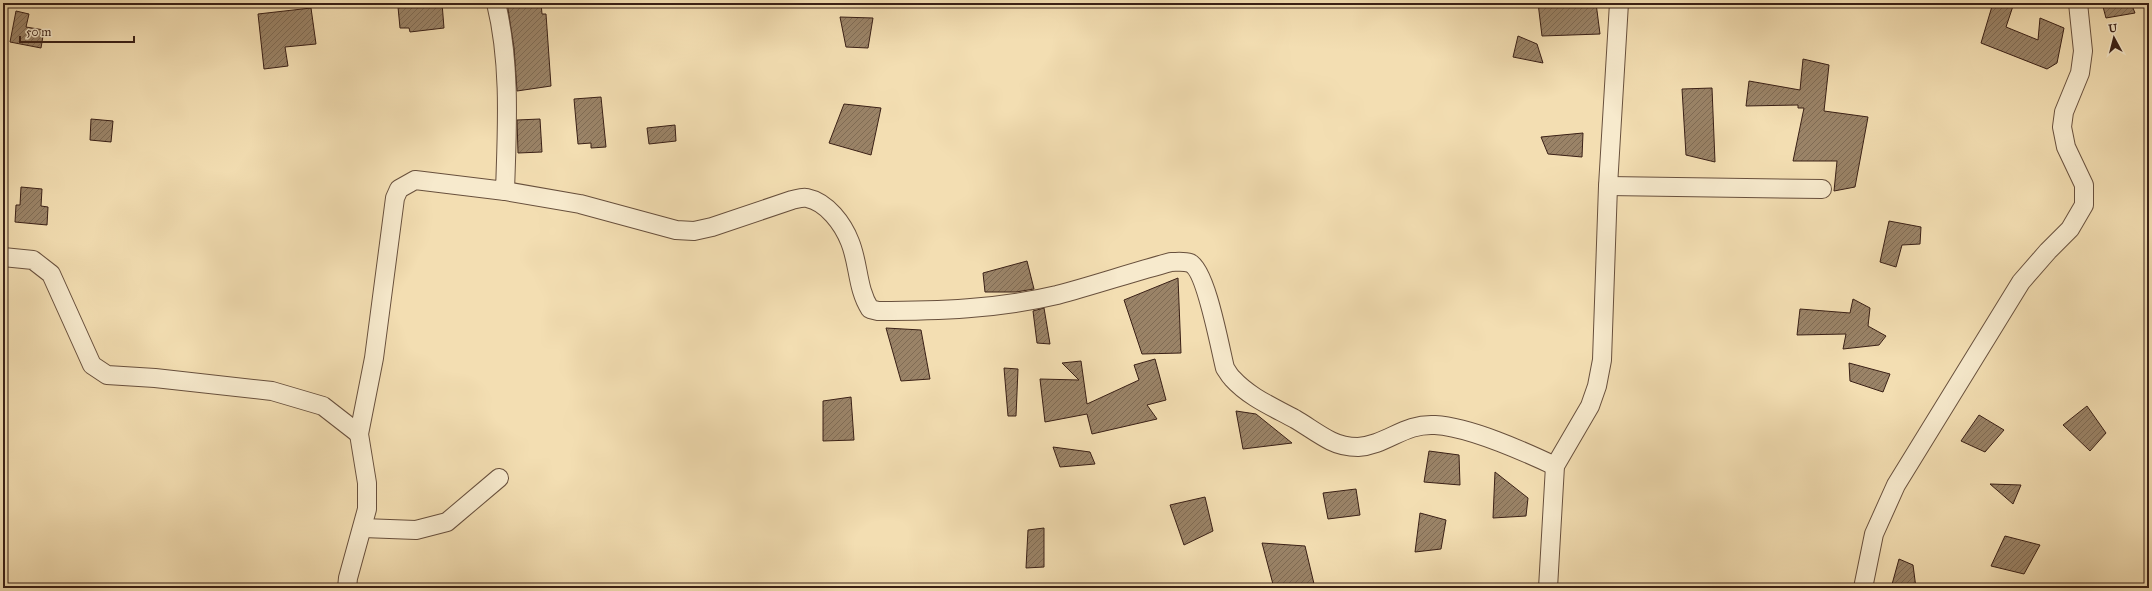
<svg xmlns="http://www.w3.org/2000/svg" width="2152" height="591" font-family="'IM FELL Great Primer',serif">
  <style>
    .building { fill: url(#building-hatch); stroke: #3a2016 }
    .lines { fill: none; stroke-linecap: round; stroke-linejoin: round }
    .minor-casing { stroke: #68503d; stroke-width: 20 }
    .minor { stroke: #f7eacd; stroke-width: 18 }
  </style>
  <defs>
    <pattern id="building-hatch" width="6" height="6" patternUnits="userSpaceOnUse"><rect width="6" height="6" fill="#9a8367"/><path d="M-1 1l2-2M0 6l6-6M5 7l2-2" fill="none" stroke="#7f6b54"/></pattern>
  </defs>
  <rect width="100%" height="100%" fill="#f3deb2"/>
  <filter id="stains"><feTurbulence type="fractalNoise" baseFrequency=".005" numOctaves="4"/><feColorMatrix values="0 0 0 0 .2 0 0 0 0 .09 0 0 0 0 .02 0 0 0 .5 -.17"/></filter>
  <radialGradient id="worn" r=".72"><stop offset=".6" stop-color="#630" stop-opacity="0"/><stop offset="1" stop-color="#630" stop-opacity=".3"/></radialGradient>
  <g class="building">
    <path d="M 442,3 L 444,28 L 410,32 L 409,28 L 400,28 L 398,7 Z"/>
    <path d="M 507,3 L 541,3 L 542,14 L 546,14 L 551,86 L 517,91 L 514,48 Z"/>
    <path d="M 1538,3 L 1596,3 L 1600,34 L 1542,36 Z"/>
    <path d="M 1993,3 L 2014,3 L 2006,27 L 2038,40 L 2040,18 L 2064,28 L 2057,63 L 2047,69 L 1981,43 Z"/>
    <path d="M 2102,3 L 2131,3 L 2135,13 L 2106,18 Z"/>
    <path d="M 311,8 L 316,44 L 285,47 L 288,66 L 264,69 L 258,14 Z"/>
    <path d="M 16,11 L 29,14 L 26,27 L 44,30 L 41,48 L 10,42 Z"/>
    <path d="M 840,17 L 873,18 L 868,48 L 846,47 Z"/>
    <path d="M 1518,36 L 1537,44 L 1543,63 L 1513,57 Z"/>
    <path d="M 1803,59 L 1829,65 L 1824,111 L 1868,117 L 1855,187 L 1834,191 L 1837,161 L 1793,161 L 1804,108 L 1798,108 L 1798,105 L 1746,106 L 1749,81 L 1800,90 Z"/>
    <path d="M 1712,88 L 1715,162 L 1686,155 L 1682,89 Z"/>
    <path d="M 601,97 L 606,147 L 591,148 L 591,143 L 578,144 L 574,99 Z"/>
    <path d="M 844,104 L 881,108 L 871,155 L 829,143 Z"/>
    <path d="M 91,119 L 113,121 L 111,142 L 90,140 Z"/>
    <path d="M 540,119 L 542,152 L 518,153 L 517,120 Z"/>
    <path d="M 675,125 L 676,141 L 649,144 L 647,128 Z"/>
    <path d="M 1583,133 L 1582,157 L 1548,154 L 1541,137 Z"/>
    <path d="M 21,187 L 42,189 L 41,206 L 48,207 L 47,225 L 15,222 L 16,205 L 20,205 Z"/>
    <path d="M 1889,221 L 1921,227 L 1920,244 L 1902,245 L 1896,267 L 1880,262 Z"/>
    <path d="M 1027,261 L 1034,289 L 1016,292 L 985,292 L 983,273 Z"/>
    <path d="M 1178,278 L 1181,353 L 1142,354 L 1124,300 Z"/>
    <path d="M 1853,299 L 1870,308 L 1868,326 L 1886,336 L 1879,345 L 1843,349 L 1846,334 L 1797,335 L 1800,309 L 1850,313 Z"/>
    <path d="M 1044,308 L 1050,344 L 1037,343 L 1033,311 Z"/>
    <path d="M 886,328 L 921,330 L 930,379 L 901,381 Z"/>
    <path d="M 1155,359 L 1166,400 L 1147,405 L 1157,419 L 1092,434 L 1087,414 L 1045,422 L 1040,379 L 1079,380 L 1062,363 L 1081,361 L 1087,404 L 1139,380 L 1134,365 Z"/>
    <path d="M 1849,363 L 1890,374 L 1883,392 L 1850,381 Z"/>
    <path d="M 1004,368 L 1018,369 L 1016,416 L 1008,416 Z"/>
    <path d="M 851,397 L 854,440 L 823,441 L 823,401 Z"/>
    <path d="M 2087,406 L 2106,433 L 2090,451 L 2063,425 Z"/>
    <path d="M 1236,411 L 1256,414 L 1292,443 L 1243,449 Z"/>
    <path d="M 1979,415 L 2004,430 L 1985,452 L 1961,441 Z"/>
    <path d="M 1053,447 L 1090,452 L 1095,464 L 1060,467 Z"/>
    <path d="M 1429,451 L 1459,455 L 1460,485 L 1424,482 Z"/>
    <path d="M 1495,472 L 1528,498 L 1526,516 L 1493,518 Z"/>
    <path d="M 1990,484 L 2021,485 L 2013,504 Z"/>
    <path d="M 1356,489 L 1360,515 L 1328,519 L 1323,493 Z"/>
    <path d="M 1205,497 L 1213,531 L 1184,545 L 1170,505 Z"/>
    <path d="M 1420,513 L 1446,520 L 1441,549 L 1415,552 Z"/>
    <path d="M 1044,528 L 1044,567 L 1026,568 L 1028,530 Z"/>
    <path d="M 2005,536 L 2040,545 L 2024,574 L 1991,566 Z"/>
    <path d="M 1262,543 L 1305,546 L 1315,588 L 1274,588 Z"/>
    <path d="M 1899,559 L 1913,565 L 1916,588 L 1891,588 Z"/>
  </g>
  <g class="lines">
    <defs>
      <g id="minor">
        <path d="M 1608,186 L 1822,189"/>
        <path d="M 505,191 L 580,204 L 676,230 L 694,231 L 712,227 L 792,200 C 797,199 802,197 807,198 C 827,202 843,224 850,242 C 859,264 857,289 870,309 L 878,311 C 938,311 998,309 1057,295 C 1095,285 1133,272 1171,262 C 1177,262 1184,261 1190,263 C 1206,270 1220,348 1225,368 C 1227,371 1229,375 1232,378 C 1249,397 1273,407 1295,419 C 1307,426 1319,435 1331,441 C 1339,445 1349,447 1358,447 C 1387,445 1404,423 1435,425 C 1470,427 1523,451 1555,466"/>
        <path d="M 3,257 L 33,260 L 51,274 L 92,365 L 107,375 L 155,378 L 272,391 L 323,406 L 359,434"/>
        <path d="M 363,528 L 416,530 L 447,522 L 499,478"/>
        <path d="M 347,588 L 348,578 L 367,509 L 367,483 L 359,434 L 374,358 L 395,198 L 399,189 L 415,180 L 505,191 C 507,129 511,64 496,3"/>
        <path d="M 1548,588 L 1555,466 L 1590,406 L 1597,386 L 1602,360 L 1608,186 L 1619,3"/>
        <path d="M 1863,588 L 1874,534 L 1896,485 L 2021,282 L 2048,251 L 2070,229 L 2084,205 L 2084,185 L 2066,147 L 2062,127 L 2064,112 L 2080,73 L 2083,51 L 2078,3"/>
      </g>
    </defs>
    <use href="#minor" class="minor-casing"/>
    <use href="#minor" class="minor"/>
  </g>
  <rect width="2152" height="591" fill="none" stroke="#f3deb2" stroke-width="16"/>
  <rect x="4" y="4" width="2144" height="583" fill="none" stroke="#3a2016" stroke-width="2"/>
  <rect x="8" y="8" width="2136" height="575" fill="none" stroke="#3a2016"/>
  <g transform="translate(2114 38) rotate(353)" stroke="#f7eacd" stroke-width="3" paint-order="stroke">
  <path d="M0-3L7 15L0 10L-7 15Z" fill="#3a2016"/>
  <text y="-6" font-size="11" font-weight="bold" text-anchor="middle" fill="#3a2016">U</text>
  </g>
  <path d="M20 36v6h114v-6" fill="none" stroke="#3a2016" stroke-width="2"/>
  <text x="26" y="36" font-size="12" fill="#3a2016" stroke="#f7eacd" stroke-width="3" paint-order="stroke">50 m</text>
  <rect width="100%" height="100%" filter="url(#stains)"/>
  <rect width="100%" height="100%" fill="url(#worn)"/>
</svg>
